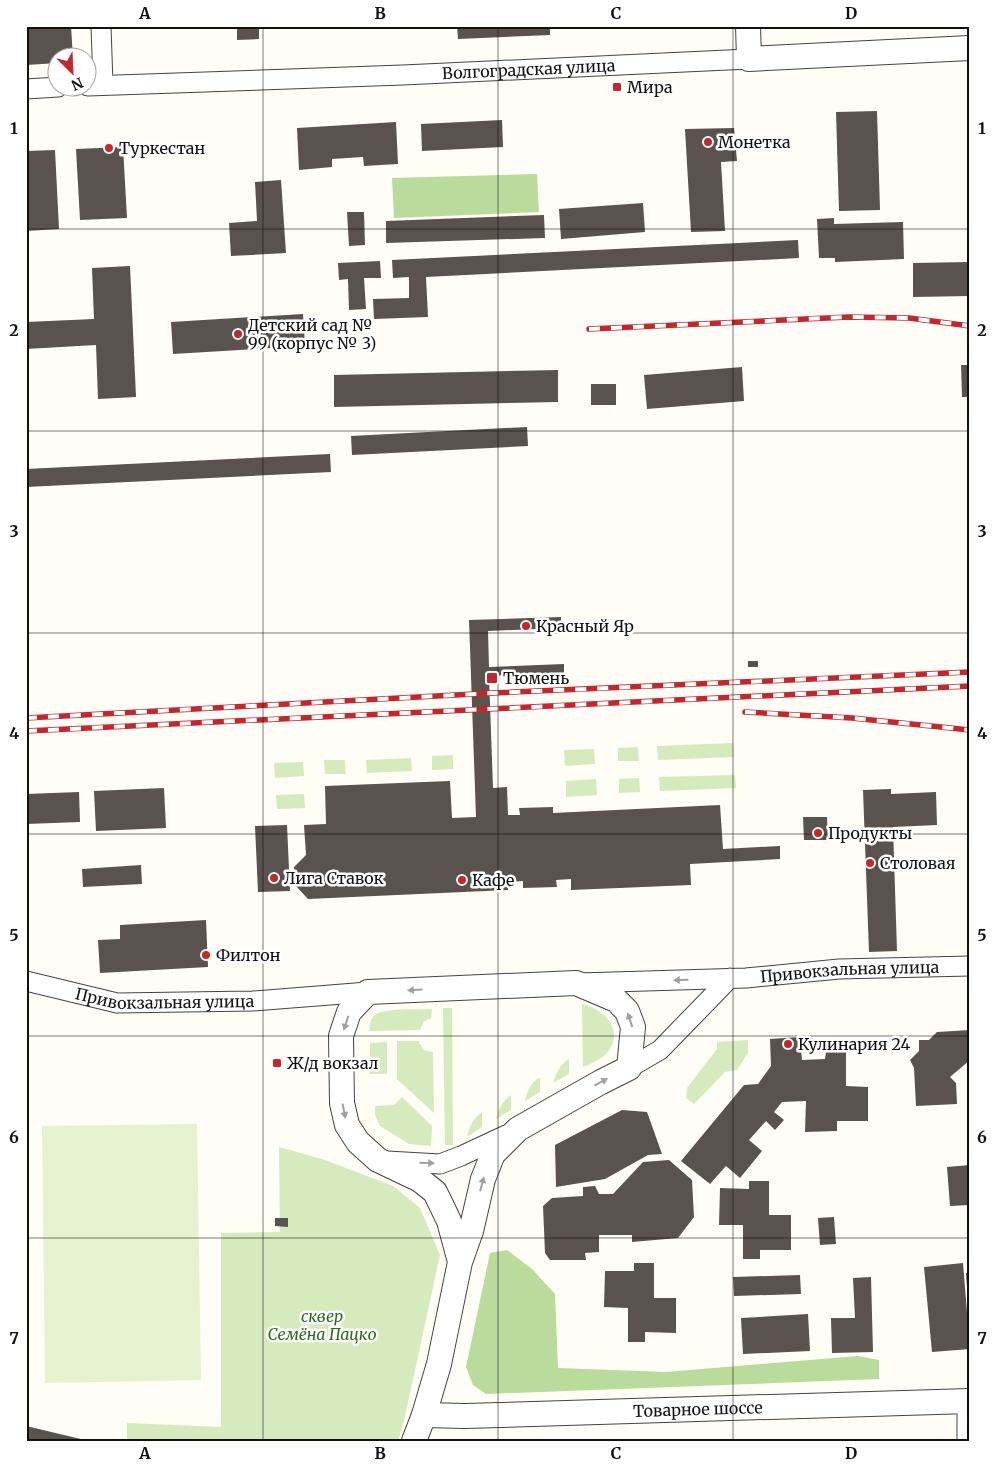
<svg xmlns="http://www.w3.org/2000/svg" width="996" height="1467" font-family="Merriweather,serif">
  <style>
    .green { fill: #d5ebbd }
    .forest { fill: #b9dc9c }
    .pitch { fill: #e6f2cf }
    .building { fill: #5a524d }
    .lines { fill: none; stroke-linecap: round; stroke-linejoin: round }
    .minor-casing { stroke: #444; stroke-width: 21 }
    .tertiary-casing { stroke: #444; stroke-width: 26 }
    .minor { stroke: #fff; stroke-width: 19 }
    .tertiary { stroke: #fff; stroke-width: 24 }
    .rail-casing { stroke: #c4262e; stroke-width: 5.5 }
    .rail { stroke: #fff; stroke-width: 4; stroke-dasharray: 11; stroke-linecap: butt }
    .oneway { fill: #a0a0a0 }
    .grid { fill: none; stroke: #111; stroke-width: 1; stroke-opacity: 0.55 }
    .poi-dot { fill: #c4262e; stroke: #fff; stroke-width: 2 }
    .labels { text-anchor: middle; stroke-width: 5; stroke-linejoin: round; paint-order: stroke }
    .street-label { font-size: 16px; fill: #111; stroke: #fff }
    .poi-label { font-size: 16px; fill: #111; stroke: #fff; text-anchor: start }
    .park-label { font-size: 16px; font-style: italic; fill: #2f6b1f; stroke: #fff }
    .neatline { fill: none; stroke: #111; stroke-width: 2 }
    .grid-label { font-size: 16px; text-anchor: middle; font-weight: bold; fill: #111 }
  </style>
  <rect width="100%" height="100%" fill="#fffdf5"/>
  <g class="green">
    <path d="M 733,743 L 734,757 L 658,760 L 657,746 Z"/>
    <path d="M 638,747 L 639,761 L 618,761 L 618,748 Z"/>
    <path d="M 594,749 L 595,764 L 565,766 L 564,750 Z"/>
    <path d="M 453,755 L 453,769 L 432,770 L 432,756 Z"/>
    <path d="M 411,758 L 412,771 L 367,773 L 366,760 Z"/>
    <path d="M 324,760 L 345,760 L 346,774 L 325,774 Z"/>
    <path d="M 303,762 L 304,776 L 275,778 L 274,763 Z"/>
    <path d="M 735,775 L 736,788 L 660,791 L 659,777 Z"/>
    <path d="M 639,778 L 640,792 L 619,793 L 619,779 Z"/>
    <path d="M 596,779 L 597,795 L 566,797 L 566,781 Z"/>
    <path d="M 304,794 L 305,808 L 277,809 L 276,795 Z"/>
    <path d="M 582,1004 C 605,1009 625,1031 607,1053 C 600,1060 591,1064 583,1067 Z"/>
    <path d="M 443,1008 L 452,1008 L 453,1145 L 445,1145 Z"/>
    <path d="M 432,1009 L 431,1018 L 424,1021 L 420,1030 L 369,1031 C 370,1025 370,1020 374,1016 C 383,1007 419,1010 432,1009 Z"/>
    <path d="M 748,1040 L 748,1053 L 737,1070 L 725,1072 L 694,1104 L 686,1098 L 687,1088 L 717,1049 L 717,1042 Z"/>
    <path d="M 397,1041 L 418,1041 L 424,1050 L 433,1052 L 434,1113 L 397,1079 Z"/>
    <path d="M 387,1042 L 387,1074 L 370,1074 L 370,1043 Z"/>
    <path d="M 569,1059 L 569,1074 L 553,1083 C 556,1072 560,1065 569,1059 Z"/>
    <path d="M 540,1077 L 540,1092 L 525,1101 C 527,1090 531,1083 540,1077 Z"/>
    <path d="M 511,1095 L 511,1110 L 496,1119 C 499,1108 502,1102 511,1095 Z"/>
    <path d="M 402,1097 L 432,1126 L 431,1146 L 409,1144 L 380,1126 L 375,1115 L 375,1106 L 394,1105 Z"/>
    <path d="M 482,1112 L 482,1127 L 467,1137 C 469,1126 473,1119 482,1112 Z"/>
    <path d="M 279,1147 L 325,1160 L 393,1186 L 420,1208 L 440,1255 L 404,1421 L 398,1441 L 127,1441 L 127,1423 L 221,1427 L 221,1233 L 280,1232 Z"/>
  </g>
  <g class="forest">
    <path d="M 537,174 L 539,212 L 394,218 L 392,178 Z"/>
    <path d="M 507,1250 L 532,1269 L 555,1294 L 558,1368 L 666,1372 L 858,1356 L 879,1360 L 879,1379 L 486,1394 L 473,1385 L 466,1367 L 490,1253 Z"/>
  </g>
  <path class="pitch" d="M 197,1124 L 201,1380 L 45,1383 L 42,1126 Z"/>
  <g class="building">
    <path d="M 71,26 L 73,58 L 58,58 L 58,63 L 26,65 L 26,27 Z"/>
    <path d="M 237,26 L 259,26 L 259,39 L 237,40 Z"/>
    <path d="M 457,26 L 550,26 L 550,35 L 458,39 Z"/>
    <path d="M 877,111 L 880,210 L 839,211 L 836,112 Z"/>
    <path d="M 502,120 L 503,147 L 422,151 L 421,124 Z"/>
    <path d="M 396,122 L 398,164 L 364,166 L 363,157 L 332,159 L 332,167 L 299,170 L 297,128 Z"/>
    <path d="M 734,128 L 737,161 L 721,162 L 725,231 L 691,232 L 685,129 Z"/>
    <path d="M 123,147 L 127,218 L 80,220 L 76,149 Z"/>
    <path d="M 55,150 L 59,229 L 26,231 L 26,151 Z"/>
    <path d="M 281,180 L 286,253 L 231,256 L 229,223 L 257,221 L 255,182 Z"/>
    <path d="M 643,203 L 645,232 L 561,239 L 559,209 Z"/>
    <path d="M 347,212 L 364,212 L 365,245 L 349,246 Z"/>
    <path d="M 544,215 L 545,238 L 386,243 L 386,221 Z"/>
    <path d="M 834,218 L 834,224 L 903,222 L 904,259 L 835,262 L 835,258 L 819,258 L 817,219 Z"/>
    <path d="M 798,240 L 799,258 L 426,277 L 428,317 L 374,319 L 373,299 L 409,298 L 409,277 L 393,278 L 392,260 Z"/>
    <path d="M 380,261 L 381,278 L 364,278 L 366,309 L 349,310 L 348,279 L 339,280 L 338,263 Z"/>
    <path d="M 970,262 L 970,296 L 913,297 L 913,263 Z"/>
    <path d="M 130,266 L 136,397 L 98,399 L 96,345 L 26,349 L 26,322 L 94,319 L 92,268 Z"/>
    <path d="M 303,314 L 305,346 L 173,354 L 171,322 Z"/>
    <path d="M 961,365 L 970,365 L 970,397 L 962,397 Z"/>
    <path d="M 742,367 L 744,401 L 647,409 L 644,375 Z"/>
    <path d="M 558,370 L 558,402 L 334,407 L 334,375 Z"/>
    <rect x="591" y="384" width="25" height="21"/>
    <path d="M 527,427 L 528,446 L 352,455 L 351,436 Z"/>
    <path d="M 330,454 L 331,472 L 26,487 L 26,469 Z"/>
    <path d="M 561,617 L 561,628 L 488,631 L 489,667 L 564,664 L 564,673 L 489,676 L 493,788 L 507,787 L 508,815 L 520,815 L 519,808 L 553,807 L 553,813 L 720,805 L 723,849 L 780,846 L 780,859 L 690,864 L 691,885 L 571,890 L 571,879 L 556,880 L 557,887 L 523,888 L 523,881 L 508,882 L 508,890 L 308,899 L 295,885 L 294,867 L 306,855 L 304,825 L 326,824 L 325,786 L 450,781 L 452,818 L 476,817 L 469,620 Z"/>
    <rect x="748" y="661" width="10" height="6"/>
    <path d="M 164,788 L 166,828 L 96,831 L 94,791 Z"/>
    <path d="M 891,789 L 891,794 L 936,792 L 937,825 L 893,827 L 897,951 L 869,952 L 863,790 Z"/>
    <path d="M 79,792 L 80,822 L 26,824 L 26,794 Z"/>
    <path d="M 803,817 L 827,817 L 828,840 L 804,840 Z"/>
    <path d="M 287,825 L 290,891 L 258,892 L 255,826 Z"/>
    <path d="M 141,865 L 142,884 L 83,887 L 82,869 Z"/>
    <path d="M 206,920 L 208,967 L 100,973 L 98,940 L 120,939 L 120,925 Z"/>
    <path d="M 970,1030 L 970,1060 L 950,1077 L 956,1083 L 957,1104 L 916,1106 L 914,1068 L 910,1060 L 919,1051 L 919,1040 L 929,1040 L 937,1032 Z"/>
    <path d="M 800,1037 L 802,1060 L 825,1059 L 826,1052 L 846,1052 L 846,1086 L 868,1087 L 868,1121 L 837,1121 L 837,1131 L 805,1132 L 806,1101 L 782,1102 L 774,1112 L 784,1120 L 775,1130 L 766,1121 L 749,1140 L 762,1151 L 740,1178 L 726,1166 L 710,1184 L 681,1161 L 744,1085 L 758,1084 L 771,1066 L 770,1039 Z"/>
    <path d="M 622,1110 L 647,1112 L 662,1154 L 648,1155 L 605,1179 L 556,1187 L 555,1145 Z"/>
    <path d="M 669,1160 L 692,1180 L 694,1217 L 678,1238 L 632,1242 L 632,1235 L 599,1235 L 599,1252 L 585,1253 L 586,1260 L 550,1260 L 545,1253 L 543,1206 L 552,1198 L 583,1196 L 583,1187 L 595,1186 L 599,1194 L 613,1194 L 643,1162 Z"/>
    <path d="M 970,1165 L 970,1205 L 950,1206 L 947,1167 Z"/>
    <path d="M 749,1181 L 769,1181 L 769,1215 L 791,1215 L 791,1250 L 760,1250 L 760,1259 L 743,1259 L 743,1225 L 719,1225 L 720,1188 L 749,1189 Z"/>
    <path d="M 834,1217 L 836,1244 L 820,1245 L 818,1218 Z"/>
    <path d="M 275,1218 L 288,1218 L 288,1227 L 275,1226 Z"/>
    <path d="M 634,1263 L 654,1263 L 654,1298 L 676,1298 L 676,1333 L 645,1332 L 645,1342 L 628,1342 L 628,1308 L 604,1307 L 605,1271 L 634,1271 Z"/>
    <path d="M 963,1263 L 970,1349 L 932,1352 L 924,1267 Z"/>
    <path d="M 966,1273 L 970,1273 L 970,1303 L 968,1303 Z"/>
    <path d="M 800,1275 L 801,1294 L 734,1296 L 733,1277 Z"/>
    <path d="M 871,1277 L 873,1352 L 832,1353 L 831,1318 L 855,1318 L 853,1278 Z"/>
    <path d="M 808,1314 L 810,1351 L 743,1354 L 741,1318 Z"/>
    <path d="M 26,1426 L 85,1440 L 85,1441 L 26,1441 Z"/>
  </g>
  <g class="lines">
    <defs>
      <g id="minor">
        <path d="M 101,26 L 103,84"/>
        <path id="s1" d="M 88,86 L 403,75 L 749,59"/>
        <path d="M 26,89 L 58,87"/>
        <path id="s2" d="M 26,981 L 117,1003 L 253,1001 L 368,992"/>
        <path id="s3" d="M 579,983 L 746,978 L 839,969 L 970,966"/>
        <path d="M 629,1068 L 660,1050 L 730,978"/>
        <path d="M 387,1161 L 440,1164 L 461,1156 L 506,1135"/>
        <path d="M 967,1401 L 967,1441"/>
      </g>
      <g id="tertiary">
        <path d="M 748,26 L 749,59 L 970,48"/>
        <path id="s4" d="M 424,1415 L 465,1416 L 970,1401"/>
        <path d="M 414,1441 L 424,1415 L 439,1364 L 460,1262 L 449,1221 L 435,1192 L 420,1180 L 378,1160 L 358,1142 L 347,1125 L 342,1103 L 341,1036 L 349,1012 L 368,992 L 576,983 L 616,1000 L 627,1011 L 633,1027 L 629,1068 L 601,1082 L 518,1129 L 493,1154 L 483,1179 L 471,1231 L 460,1262"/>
      </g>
    </defs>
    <use href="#minor" class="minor-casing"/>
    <use href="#tertiary" class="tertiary-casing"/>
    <use href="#minor" class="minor"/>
    <use href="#tertiary" class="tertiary"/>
    <defs>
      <g id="rail">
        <path d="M 589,329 L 849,317 L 909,318 L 970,326"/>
        <path d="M 745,712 L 852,718 L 970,730"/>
        <path d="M 26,718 L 493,693 L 970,672"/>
        <path d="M 26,731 L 970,686"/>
      </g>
    </defs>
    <use href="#rail" class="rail-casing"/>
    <use href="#rail" class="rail"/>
  </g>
  <defs><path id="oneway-solid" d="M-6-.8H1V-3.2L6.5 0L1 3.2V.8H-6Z" transform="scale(1.25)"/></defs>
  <g class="oneway">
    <use href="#oneway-solid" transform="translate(681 980) rotate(179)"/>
    <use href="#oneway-solid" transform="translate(415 990) rotate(177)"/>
    <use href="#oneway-solid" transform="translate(630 1020) rotate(-108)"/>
    <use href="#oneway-solid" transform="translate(346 1023) rotate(108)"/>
    <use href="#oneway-solid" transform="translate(601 1082) rotate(-28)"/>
    <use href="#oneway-solid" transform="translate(344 1111) rotate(79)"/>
    <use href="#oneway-solid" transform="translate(427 1163) rotate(2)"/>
    <use href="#oneway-solid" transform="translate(482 1184) rotate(-75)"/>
  </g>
  <path class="grid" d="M 263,26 L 263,1441M 498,26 L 498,1441M 733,26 L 733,1441M 26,229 L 970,229M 26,431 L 970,431M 26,633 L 970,633M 26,834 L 970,834M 26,1036 L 970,1036M 26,1238 L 970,1238"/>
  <g class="poi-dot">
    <rect x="612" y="82" width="10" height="10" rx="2.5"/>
    <circle cx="708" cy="142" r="5"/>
    <circle cx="109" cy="148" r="5"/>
    <circle cx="238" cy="334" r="5"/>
    <circle cx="526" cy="626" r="5"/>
    <rect x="486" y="672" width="12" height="12" rx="2.5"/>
    <circle cx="818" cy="833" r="5"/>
    <circle cx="870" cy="863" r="5"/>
    <circle cx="274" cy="878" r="5"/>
    <circle cx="462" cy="880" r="5"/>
    <circle cx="206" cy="955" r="5"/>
    <circle cx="788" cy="1044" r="5"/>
    <rect x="272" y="1058" width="10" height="10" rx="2.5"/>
  </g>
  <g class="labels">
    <g class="street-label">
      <text dy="6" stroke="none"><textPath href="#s1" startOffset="441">Волгоградская улица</textPath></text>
      <text dy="6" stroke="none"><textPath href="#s3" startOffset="271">Привокзальная улица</textPath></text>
      <text dy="6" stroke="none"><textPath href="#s2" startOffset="141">Привокзальная улица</textPath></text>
      <text dy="6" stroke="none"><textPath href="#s4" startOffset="274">Товарное шоссе</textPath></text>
    </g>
    <g class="poi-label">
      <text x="627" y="93">Мира</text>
      <text x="718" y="148">Монетка</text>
      <text x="119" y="154">Туркестан</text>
      <text x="248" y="331">Детский сад №<tspan x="248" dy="18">99 (корпус № 3)</tspan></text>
      <text x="536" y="632">Красный Яр</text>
      <text x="503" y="684">Тюмень</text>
      <text x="828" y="839">Продукты</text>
      <text x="880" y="869">Столовая</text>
      <text x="284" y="884">Лига Ставок</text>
      <text x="472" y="886">Кафе</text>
      <text x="216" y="961">Филтон</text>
      <text x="798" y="1050">Кулинария 24</text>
      <text x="287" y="1069">Ж/д вокзал</text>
    </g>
    <g class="park-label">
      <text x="322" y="1322">сквер<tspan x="322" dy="18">Семёна Пацко</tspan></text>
    </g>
  </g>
  <rect width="996" height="1467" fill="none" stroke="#ffffff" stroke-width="55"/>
  <g transform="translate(72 72) rotate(156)"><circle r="24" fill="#ffffff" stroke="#a0a0a0"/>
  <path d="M0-4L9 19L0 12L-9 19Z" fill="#c4262e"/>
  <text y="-8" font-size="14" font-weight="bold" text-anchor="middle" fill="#111111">N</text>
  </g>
  <rect x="28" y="28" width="940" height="1412" class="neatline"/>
  <g class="grid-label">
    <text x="145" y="19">A</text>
    <text x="380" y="19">B</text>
    <text x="616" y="19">C</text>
    <text x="851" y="19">D</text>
    <text x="14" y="134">1</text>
    <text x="982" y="134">1</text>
    <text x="14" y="336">2</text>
    <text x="982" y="336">2</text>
    <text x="14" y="537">3</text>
    <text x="982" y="537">3</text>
    <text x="14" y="739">4</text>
    <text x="982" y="739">4</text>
    <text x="14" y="941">5</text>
    <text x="982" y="941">5</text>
    <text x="14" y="1143">6</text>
    <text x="982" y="1143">6</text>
    <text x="14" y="1344">7</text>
    <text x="982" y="1344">7</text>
    <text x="145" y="1459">A</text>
    <text x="380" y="1459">B</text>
    <text x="616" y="1459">C</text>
    <text x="851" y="1459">D</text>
  </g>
</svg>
